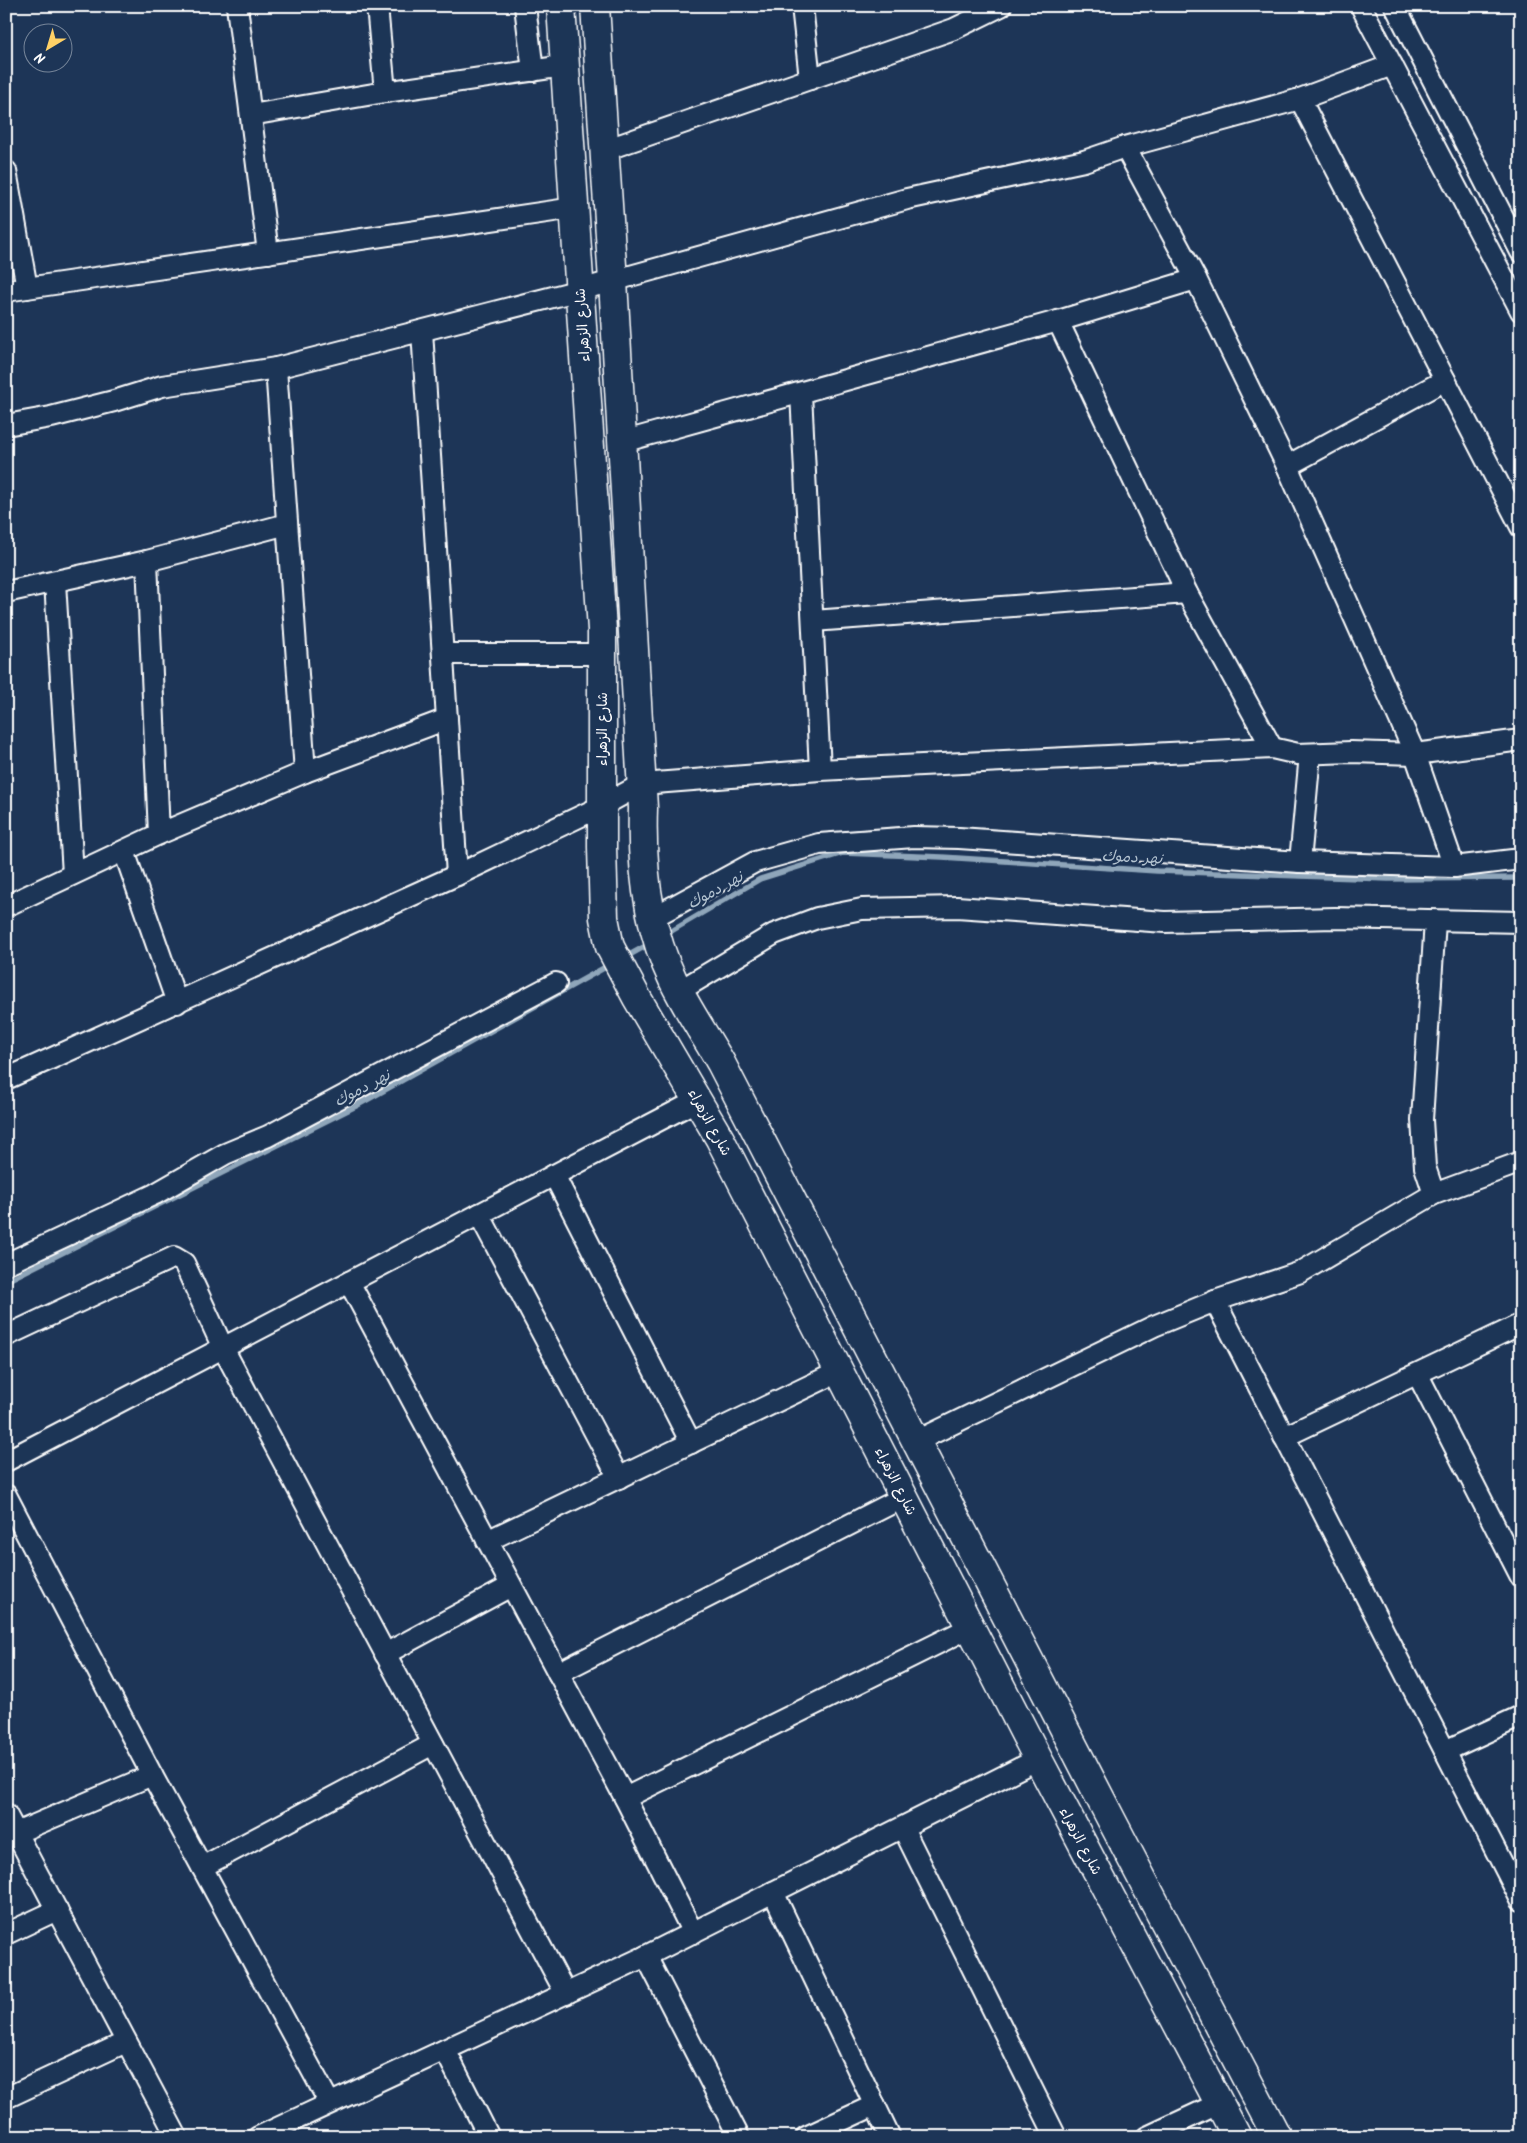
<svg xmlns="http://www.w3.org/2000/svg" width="1527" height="2143" font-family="Kalam,'Playpen Sans Arabic',sans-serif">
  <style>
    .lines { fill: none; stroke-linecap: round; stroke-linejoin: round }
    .stream { stroke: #8fa6ba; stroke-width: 5.5 }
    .street-casing { stroke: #fff; stroke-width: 24 }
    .secondary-casing { stroke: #fff; stroke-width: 31 }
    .street { stroke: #1d3557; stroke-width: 20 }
    .secondary { stroke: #1d3557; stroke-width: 28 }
    .labels { text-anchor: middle; stroke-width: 4.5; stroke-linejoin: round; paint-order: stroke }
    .street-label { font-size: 14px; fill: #fff; stroke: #1d3557 }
    .water-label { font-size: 15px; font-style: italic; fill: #b4c4d1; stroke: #1d3557 }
  </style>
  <rect width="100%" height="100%" fill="#1d3557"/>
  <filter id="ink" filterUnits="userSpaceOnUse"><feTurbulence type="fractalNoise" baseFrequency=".02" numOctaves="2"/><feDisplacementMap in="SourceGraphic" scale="10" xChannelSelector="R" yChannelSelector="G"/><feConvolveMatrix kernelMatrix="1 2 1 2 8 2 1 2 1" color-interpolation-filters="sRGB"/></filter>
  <g filter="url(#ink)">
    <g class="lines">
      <g class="stream">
        <path d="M 663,936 L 760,879 L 843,853 L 942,857 L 1157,871 L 1388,879 L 1521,878"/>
        <path d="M 624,958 L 651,943"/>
        <path d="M 6,1281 L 356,1106 L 611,964"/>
      </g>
      <defs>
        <g id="street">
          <path d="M 237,6 L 268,253"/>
          <path d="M 377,6 L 385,92"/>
          <path d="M 525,6 L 533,71"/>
          <path d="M 802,6 L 810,79"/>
          <path d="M 1361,6 L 1521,311"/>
          <path d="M 1395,6 L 1521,252"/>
          <path d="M 1300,99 L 1521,527"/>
          <path d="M 251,115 L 385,92 L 564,66"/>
          <path d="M 1125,147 L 1196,279 L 1287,466 L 1415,754 L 1454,867"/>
          <path d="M 605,150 L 954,29 L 1001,6"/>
          <path d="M 6,171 L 27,288"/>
          <path d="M 6,291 L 574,208"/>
          <path d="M 1058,321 L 1187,593 L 1272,748"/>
          <path d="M 422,331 L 457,875"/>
          <path d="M 276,368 L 305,772"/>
          <path d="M 801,393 L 820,770"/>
          <path d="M 6,425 L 51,417 L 114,401 L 162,386 L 276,368 L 580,290 L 907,199 L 1084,161 L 1125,147 L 1300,99 L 1392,65"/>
          <path d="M 622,442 L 1058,321 L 1196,279"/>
          <path d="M 1287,466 L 1445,380"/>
          <path d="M 147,561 L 159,834"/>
          <path d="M 55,582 L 73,874"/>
          <path d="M 6,592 L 147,561 L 287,524"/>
          <path d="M 813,621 L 1187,593"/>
          <path d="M 443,654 L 602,654"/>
          <path d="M 124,851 L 177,1003"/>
          <path d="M 1300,862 L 1310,754"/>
          <path d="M 6,906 L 159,834 L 305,772 L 447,719"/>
          <path d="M 652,918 L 755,862 L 819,844 L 914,837 L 959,838 L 1300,862 L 1454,867 L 1521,859"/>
          <path d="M 679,991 L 774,934 L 817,918 L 862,909 L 957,907 L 1165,922 L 1335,918 L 1521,922"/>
          <path d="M 6,1079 L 457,875 L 602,806 L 642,784 L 820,770 L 1272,748 L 1298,754 L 1351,752 L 1415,754 L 1521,740"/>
          <path d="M 554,1175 L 691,1443"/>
          <path d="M 1434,1194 L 1425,1167 L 1422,1120 L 1435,921"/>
          <path d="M 479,1214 L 619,1478"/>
          <path d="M 6,1264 L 155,1194 L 225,1154 L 268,1136 L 556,983"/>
          <path d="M 349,1282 L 625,1798 L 693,1933"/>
          <path d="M 1215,1301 L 1521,1900"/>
          <path d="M 6,1336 L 174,1257 L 184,1263 L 223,1348 L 566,1994"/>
          <path d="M 1418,1375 L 1521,1577"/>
          <path d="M 1284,1437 L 1521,1324"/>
          <path d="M 917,1441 L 1154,1326 L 1215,1301 L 1301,1272 L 1434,1194 L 1521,1162"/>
          <path d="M 6,1461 L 698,1100"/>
          <path d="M 6,1495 L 152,1775 L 329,2102"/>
          <path d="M 487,1541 L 840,1371"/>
          <path d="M 385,1654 L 511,1586"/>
          <path d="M 558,1673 L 904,1497"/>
          <path d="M 1445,1751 L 1521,1716"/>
          <path d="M 625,1798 L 971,1627"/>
          <path d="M 6,1814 L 177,2137"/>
          <path d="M 903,1828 L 1056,2137"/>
          <path d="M 16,1833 L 152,1775"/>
          <path d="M 202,1867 L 433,1744"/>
          <path d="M 773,1892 L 890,2137"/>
          <path d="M 6,1934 L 57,1910"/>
          <path d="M 646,1956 L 739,2137"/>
          <path d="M 445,2050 L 489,2137"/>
          <path d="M 6,2098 L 126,2042"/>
          <path d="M 258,2137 L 646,1956 L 1038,1759"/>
          <path d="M 806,2137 L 875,2105"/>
          <path d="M 1147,2137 L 1220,2103"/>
        </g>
        <g id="secondary">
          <path d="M 561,6 L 602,630 L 602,847 L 604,918 L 610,947 L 637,998 L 720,1139 L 1038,1759 L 1237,2137"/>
          <path d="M 595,6 L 613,281 L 643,808 C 641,867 647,926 673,980 C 687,1009 705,1035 721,1063 L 1111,1819 L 1277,2137"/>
        </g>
      </defs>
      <use href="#street" class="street-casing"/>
      <use href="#secondary" class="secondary-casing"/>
      <use href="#street" class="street"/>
      <use href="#secondary" class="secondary"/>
    </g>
  </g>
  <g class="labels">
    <g class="street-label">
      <text transform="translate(582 325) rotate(-94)" y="5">شارع الزهراء</text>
      <text transform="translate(602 729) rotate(-90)" y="5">شارع الزهراء</text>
      <text transform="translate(710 1122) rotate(61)" y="5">شارع الزهراء</text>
      <text transform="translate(896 1481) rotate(63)" y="5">شارع الزهراء</text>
      <text transform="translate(1081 1841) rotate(62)" y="5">شارع الزهراء</text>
    </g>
    <g class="water-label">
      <text transform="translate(1132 857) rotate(3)" y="5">نهر دموك</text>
      <text transform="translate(715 890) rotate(-29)" y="5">نهر دموك</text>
      <text transform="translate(362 1088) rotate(-28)" y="5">نهر دموك</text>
    </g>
  </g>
  <rect width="1527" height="2143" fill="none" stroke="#1d3557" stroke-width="25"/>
  <rect x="12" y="12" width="1502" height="2118" fill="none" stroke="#fff" stroke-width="2" filter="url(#ink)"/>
  <g transform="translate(48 48) rotate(218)"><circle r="24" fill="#1d3557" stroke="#77869a"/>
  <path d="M0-4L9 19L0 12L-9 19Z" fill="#ffd166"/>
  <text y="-8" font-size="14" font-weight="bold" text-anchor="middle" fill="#ffffff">N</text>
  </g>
</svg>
